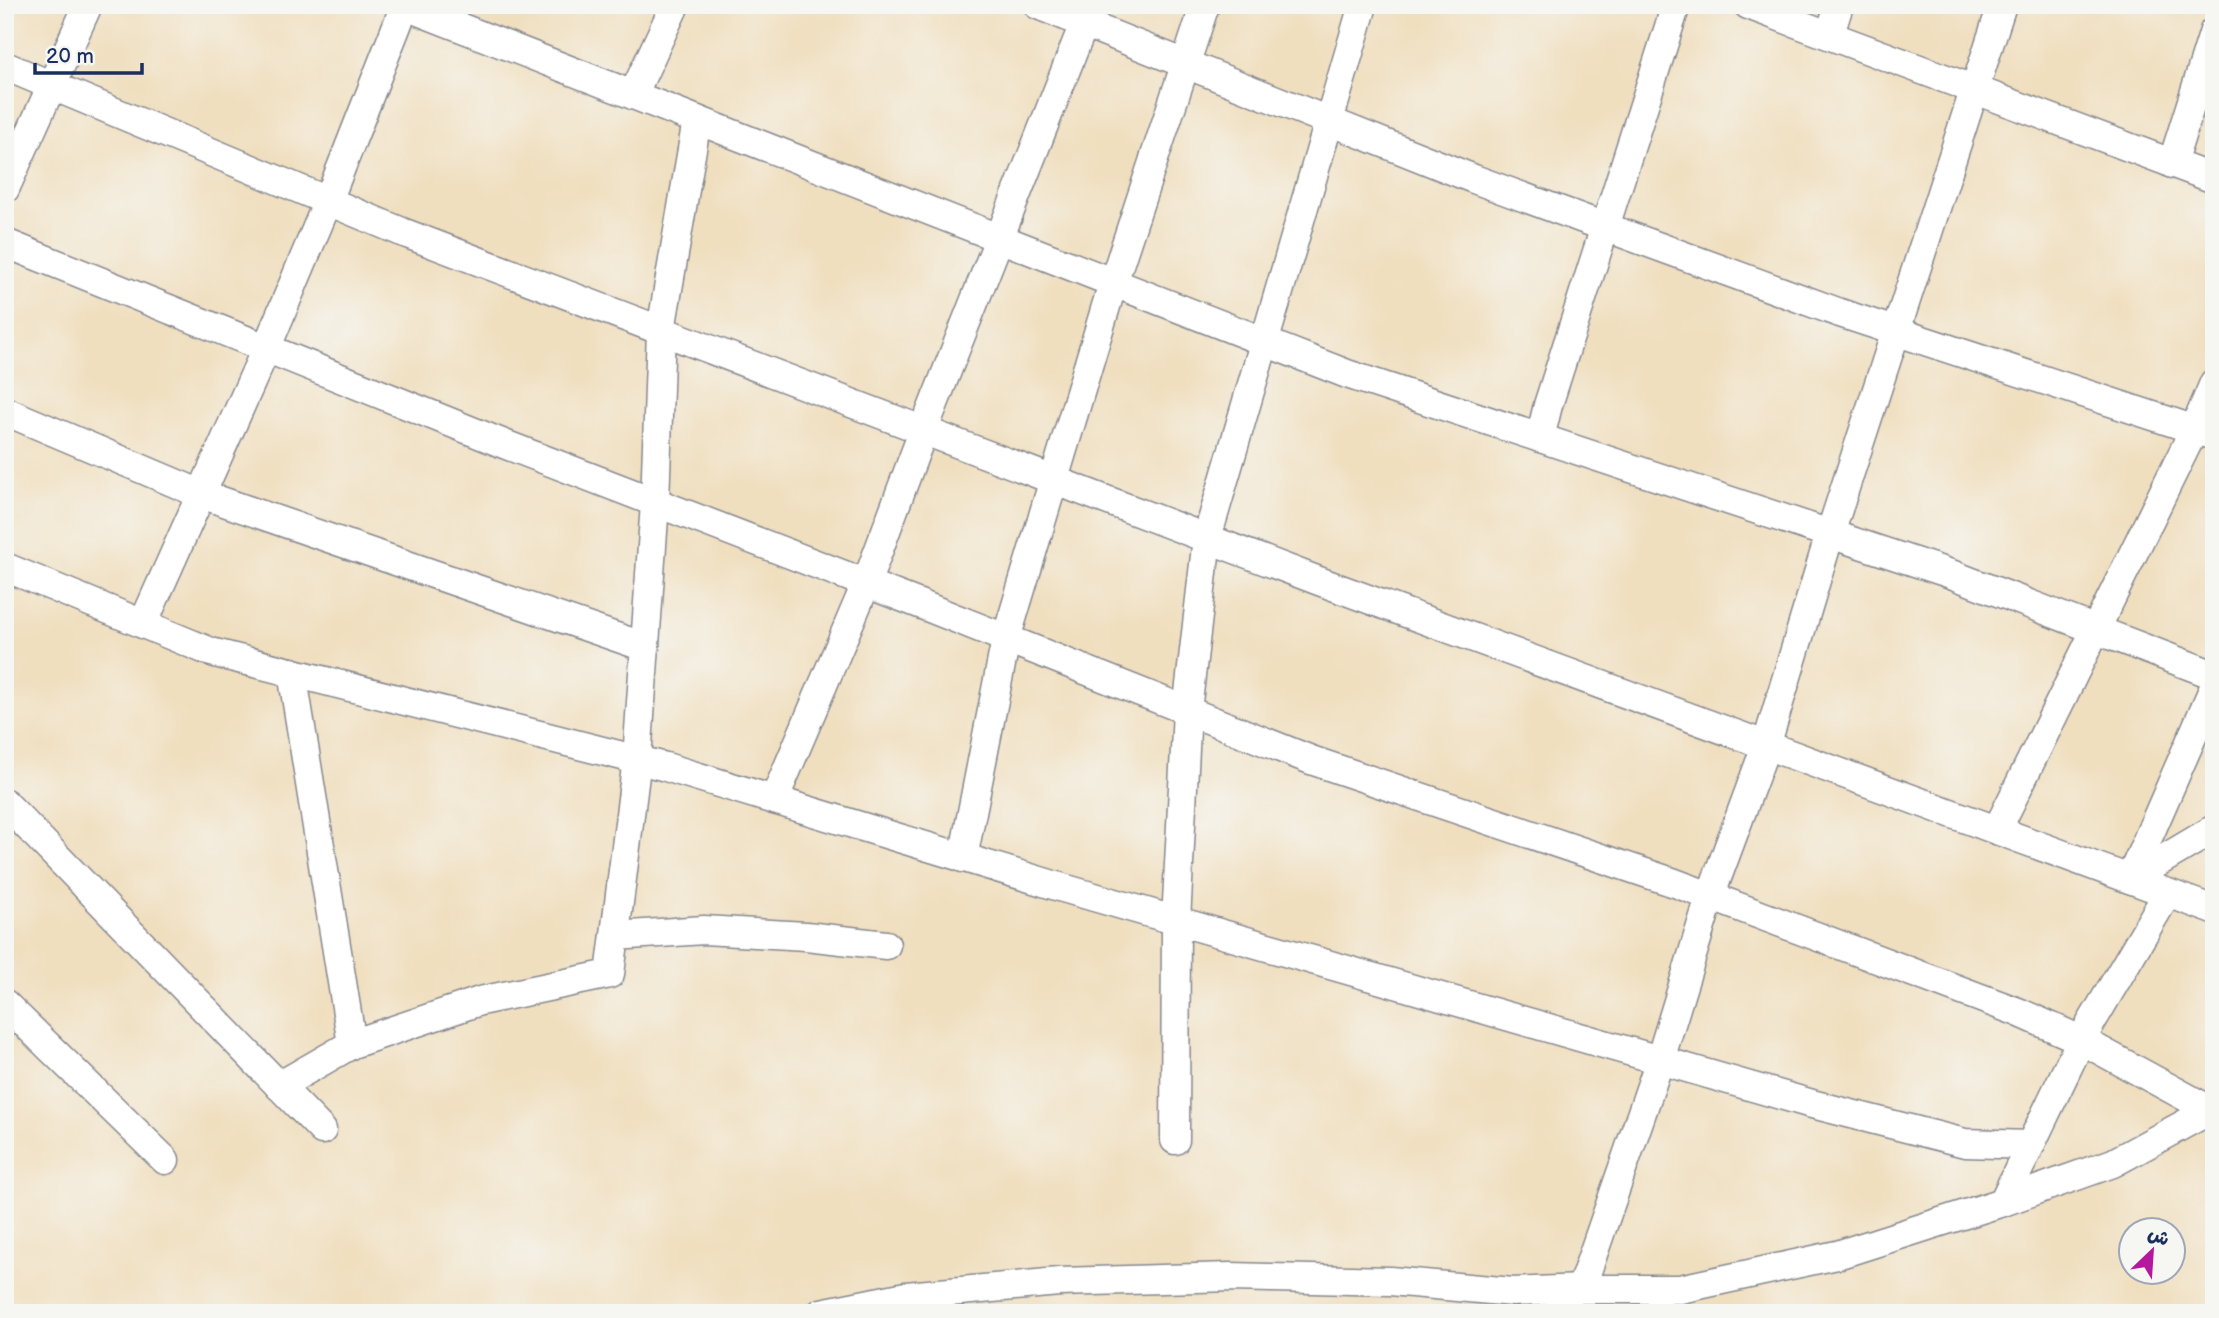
<svg xmlns="http://www.w3.org/2000/svg" width="2219" height="1318" font-family="'Balsamiq Sans','Playpen Sans Arabic',sans-serif">
  <style>
    .lines { fill: none; stroke-linecap: round; stroke-linejoin: round }
    .minor-casing { stroke: #86878e; stroke-width: 31 }
    .minor { stroke: #fff; stroke-width: 28 }
  </style>
  <rect width="100%" height="100%" fill="#f6f6f2"/>
  <filter id="ink" filterUnits="userSpaceOnUse"><feTurbulence type="fractalNoise" baseFrequency=".0143" numOctaves="2"/><feDisplacementMap in="SourceGraphic" scale="14" xChannelSelector="R" yChannelSelector="G"/><feConvolveMatrix kernelMatrix="1 2 1 2 8 2 1 2 1" color-interpolation-filters="sRGB"/></filter>
  <filter id="wash" filterUnits="userSpaceOnUse"><feTurbulence type="fractalNoise" baseFrequency=".00686" numOctaves="4" result="noise"/><feDisplacementMap in="SourceGraphic" scale="28" xChannelSelector="R" yChannelSelector="G"/><feGaussianBlur stdDeviation="1.57" result="paint"/><feColorMatrix in="noise" values="0 0 0 0 0 0 0 0 0 0 0 0 0 0 0 0 0 1.4 0 .05"/><feComposite in="paint" operator="in"/></filter>
  <g filter="url(#wash)">
    <rect width="100%" height="100%" fill="#f0dfbf"/>
  </g>
  <g filter="url(#ink)">
    <g class="lines">
      <defs>
        <g id="minor">
          <path d="M 403,5 L 1347,374 L 1951,574 L 2214,675"/>
          <path d="M 1038,5 L 1474,179 L 1840,313 L 2214,436"/>
          <path d="M 1748,5 L 2214,179"/>
          <path d="M 1830,34 L 1839,5"/>
          <path d="M 5,66 L 402,232 L 1319,581 L 2214,910"/>
          <path d="M 633,95 L 675,5"/>
          <path d="M 2172,164 L 2214,31"/>
          <path d="M 5,189 L 88,5"/>
          <path d="M 5,243 L 504,444 L 917,603 L 1311,760 L 1675,883 L 2018,1012 L 2081,1040 L 2210,1110"/>
          <path d="M 5,411 L 201,494 L 645,647"/>
          <path d="M 1540,438 L 1548,405 L 1676,5"/>
          <path d="M 5,567 L 211,652 L 666,767 L 1063,888 L 1812,1104 L 1965,1143 L 2030,1145"/>
          <path d="M 143,624 L 266,349 L 328,201 L 405,5"/>
          <path d="M 292,672 L 352,1044"/>
          <path d="M 774,800 L 866,584 L 924,429 L 1091,6"/>
          <path d="M 5,803 L 322,1130"/>
          <path d="M 1997,830 L 2194,430 L 2214,383"/>
          <path d="M 963,858 L 1006,639 L 1113,283 L 1205,5"/>
          <path d="M 2130,879 L 2214,687"/>
          <path d="M 2130,879 L 2214,829"/>
          <path d="M 615,936 L 704,930 L 806,936 L 886,945"/>
          <path d="M 5,1004 L 165,1160"/>
          <path d="M 279,1086 L 352,1044 L 480,1001 L 610,974 L 637,759 L 655,503 L 661,330 L 697,120"/>
          <path d="M 1175,1140 L 1176,921 L 1187,711 L 1207,538 L 1363,5"/>
          <path d="M 2003,1202 L 2081,1040 L 2167,894"/>
          <path d="M 1581,1289 L 1660,1060 L 1710,897 L 1766,746 L 1830,534 L 2002,5"/>
          <path d="M 821,1313 L 906,1296 L 1059,1282 L 1231,1277 L 1390,1281 L 1513,1292 L 1581,1289 L 1680,1289 L 1837,1255 L 2003,1202 L 2113,1163 L 2214,1108"/>
        </g>
      </defs>
      <use href="#minor" class="minor-casing"/>
      <use href="#minor" class="minor"/>
    </g>
  </g>
  <rect width="2219" height="1318" fill="none" stroke="#f6f6f2" stroke-width="28"/>
  <g transform="translate(2152 1251) rotate(25)"><circle r="33" fill="#f6f6f2" stroke="#9ea6b7" stroke-width="2"/>
  <path d="M0-5L12 26L0 18L-12 26Z" fill="#b5179e"/>
  <text y="-10" font-size="19" font-weight="bold" text-anchor="middle" fill="#1b2f5e">ش</text>
  </g>
  <path d="M35 63v10h107v-10" fill="none" stroke="#1b2f5e" stroke-width="3.5"/>
  <text x="46" y="63" font-size="21" fill="#1b2f5e" stroke="#f6f6f2" stroke-width="5" paint-order="stroke">20 m</text>
</svg>
